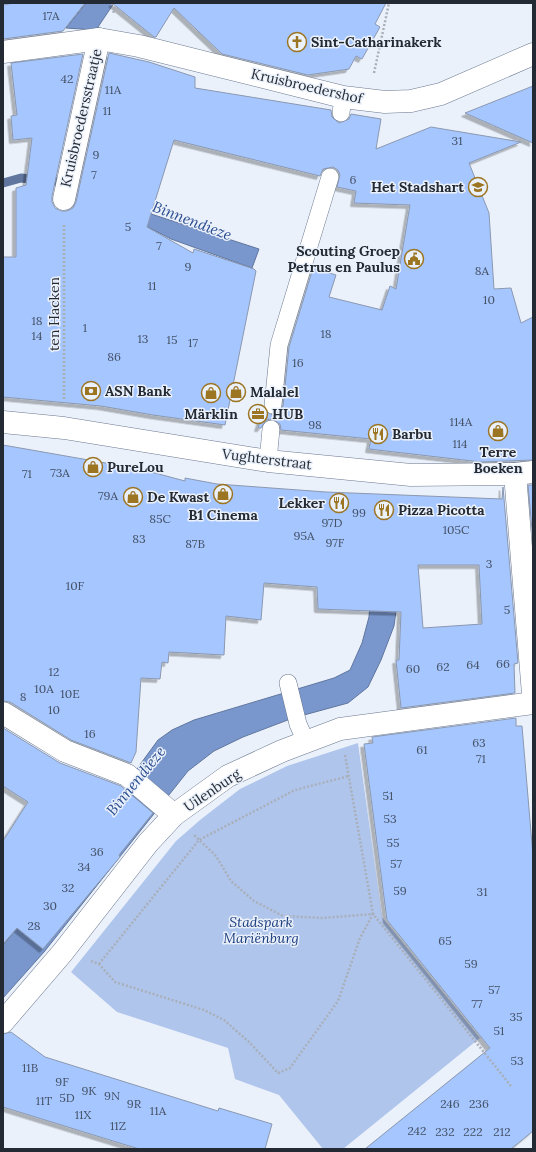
<svg xmlns="http://www.w3.org/2000/svg" width="536" height="1152" font-family="Lora,serif">
  <style>
    .green { fill: #afc5ec }
    .water { fill: #7997cd; stroke: #60769f }
    .lines { fill: none; stroke-linecap: round; stroke-linejoin: round }
    .stream { stroke: #60769f; stroke-width: 9 }
    .building { fill: #a6c6ff; stroke: #8a98b0; fill-rule: evenodd; filter: url(#shadow) }
    .lane-casing { stroke: #6b7990; stroke-width: 18 }
    .street-casing { stroke: #6b7990; stroke-width: 23 }
    .path { stroke: #a9afb9; stroke-width: 2.5; stroke-dasharray: 2 2; stroke-linecap: butt }
    .lane { stroke: #fff; stroke-width: 17 }
    .street { stroke: #fff; stroke-width: 22 }
    .labels { text-anchor: middle; stroke-width: 3; stroke-linejoin: round; paint-order: stroke }
    .number-label { font-size: 12px; fill: #445166 }
    .poi-label { font-size: 14px; font-weight: bold; fill: #242a33; stroke: #ebf1fb; text-anchor: start }
    .street-label { font-size: 14px; fill: #242a33; stroke: #ebf1fb }
    .park-label { font-size: 14px; font-style: italic; fill: #1a3c7d; stroke: #ebf1fb }
    .water-label { font-size: 15px; font-style: italic; fill: #2a4d90; stroke: #ebf1fb }
  </style>
  <defs>
    <filter id="shadow"><feDropShadow dx="-3.5" dy="3.5" stdDeviation="0" flood-color="#0004"/></filter>
  </defs>
  <rect width="100%" height="100%" fill="#ebf1fb"/>
  <path class="green" d="M 358,743 L 382,917 L 480,1038 L 343,1149 L 323,1149 L 279,1095 L 235,1079 L 228,1048 L 117,1012 L 71,972 L 176,841 L 200,820 L 240,789 L 287,766 Z"/>
  <g class="water">
    <path d="M 86,3 L 114,3 L 96,30 L 66,28 Z"/>
    <path d="M 148,213 L 259,249 L 252,268 L 171,239 L 144,225 Z"/>
    <path d="M 372,579 L 400,581 L 394,626 L 381,660 L 368,687 L 348,703 L 293,718 L 243,737 L 214,751 L 188,771 L 44,952 L 3,998 L 3,945 L 116,806 L 139,766 L 158,740 L 172,730 L 194,720 L 334,678 L 350,670 L 362,643 L 369,617 Z"/>
  </g>
  <g class="lines">
    <path class="stream" d="M 3,183 L 21,178 L 60,182"/>
  </g>
  <g class="building">
    <path d="M 14,3 L 85,3 L 63,31 L 3,39 L 3,5 Z"/>
    <path d="M 112,3 L 386,3 L 375,24 L 380,27 L 362,59 L 356,56 L 349,69 L 308,75 L 222,54 L 174,8 L 156,37 L 154,37 Z"/>
    <path d="M 109,53 L 149,62 L 195,77 L 195,88 L 331,110 L 332,117 L 339,123 L 349,119 L 351,114 L 381,119 L 376,149 L 431,127 L 521,142 L 469,163 L 489,213 L 494,289 L 511,288 L 521,323 L 533,317 L 533,460 L 481,462 L 369,449 L 371,439 L 281,430 L 280,424 L 272,419 L 266,420 L 261,428 L 258,428 L 264,409 L 272,415 L 277,414 L 283,406 L 289,347 L 313,268 L 336,275 L 329,297 L 382,310 L 390,286 L 396,289 L 410,205 L 354,203 L 356,191 L 337,187 L 340,175 L 338,170 L 333,167 L 323,169 L 320,176 L 174,140 L 147,227 L 193,253 L 194,249 L 254,269 L 256,271 L 225,425 L 153,415 L 101,406 L 3,397 L 3,257 L 16,257 L 16,188 L 26,185 L 32,138 L 13,140 L 11,116 L 17,115 L 11,63 L 83,54 L 52,196 L 52,202 L 55,208 L 61,211 L 67,211 L 73,208 L 76,202 Z"/>
    <path d="M 533,86 L 533,143 L 465,113 Z"/>
    <path d="M 3,445 L 140,469 L 185,481 L 185,478 L 217,484 L 326,492 L 502,499 L 503,487 L 518,663 L 514,664 L 515,693 L 401,708 L 396,660 L 399,660 L 401,612 L 318,609 L 317,587 L 264,583 L 261,620 L 226,616 L 224,655 L 169,652 L 168,663 L 162,662 L 160,679 L 141,678 L 136,752 L 131,763 L 71,740 L 10,702 L 3,701 ZM 418,565 L 479,565 L 482,624 L 423,628 Z"/>
    <path d="M 528,485 L 533,485 L 533,541 Z"/>
    <path d="M 516,718 L 516,726 L 522,726 L 533,856 L 533,1131 L 511,1149 L 365,1149 L 490,1048 L 387,920 L 364,744 L 373,743 L 372,737 Z"/>
    <path d="M 3,728 L 60,763 L 121,786 L 153,813 L 119,855 L 120,857 L 43,949 L 17,928 L 3,944 L 3,841 L 28,802 L 3,786 Z"/>
    <path d="M 11,1032 L 45,1057 L 218,1111 L 219,1108 L 272,1124 L 265,1149 L 139,1149 L 3,1107 L 3,1034 Z"/>
  </g>
  <g class="lines">
    <defs>
      <g id="lane">
        <path d="M 341,113 L 343,97"/>
        <path d="M 273,405 L 279,345 L 330,177"/>
        <path d="M 268,461 L 271,429"/>
        <path d="M 288,683 L 298,724 L 306,742"/>
      </g>
      <g id="street">
        <path d="M 3,52 L 99,39 L 139,46 L 343,97 L 385,102 L 411,101 L 441,94 L 533,54"/>
        <path d="M 64,199 L 99,39"/>
        <path d="M 3,422 L 64,428 L 268,461 L 411,475 L 515,474 L 533,472"/>
        <path d="M 515,474 L 533,694"/>
        <path d="M 3,713 L 65,751 L 127,775 L 174,815"/>
        <path d="M 3,1022 L 63,952 L 148,843 L 174,815 L 228,776 L 282,751 L 340,729 L 533,703"/>
      </g>
    </defs>
    <use href="#lane" class="lane-casing"/>
    <use href="#street" class="street-casing"/>
    <g class="path">
      <path d="M 112,3 L 114,14"/>
      <path d="M 374,73 L 389,3"/>
      <path d="M 64,225 L 64,400"/>
      <path d="M 345,755 L 373,914 L 511,1086"/>
      <path d="M 91,961 L 99,964 L 115,982 L 204,1010 L 224,1020 L 249,1042 L 278,1073 L 290,1068 L 338,1001 L 360,938 L 373,914 L 323,918 L 283,916 L 254,901 L 231,881 L 216,856 L 193,834"/>
      <path d="M 99,964 L 199,840 L 295,790 L 349,776"/>
    </g>
    <use href="#lane" class="lane"/>
    <use href="#street" class="street"/>
  </g>
  <defs>
    <symbol id="church-ring" viewBox="-11 -11 22 22"><circle r="9.5" fill="#ebf1fb" stroke="#9c7522" stroke-width="1.5"/><path d="M-1.2-6h2.4v3.5h3.3v2.4h-3.3V6h-2.4V-.1h-3.3v-2.4h3.3Z" fill="#9c7522"/></symbol>
    <symbol id="school-ring" viewBox="-11 -11 22 22"><circle r="9.5" fill="#ebf1fb" stroke="#9c7522" stroke-width="1.5"/><path d="M0-5L7-2L0 1L-7-2ZM-4 1L0 2.5L4 1V4Q0 6-4 4Z" fill="#9c7522"/></symbol>
    <symbol id="civic-ring" viewBox="-11 -11 22 22"><circle r="9.5" fill="#ebf1fb" stroke="#9c7522" stroke-width="1.5"/><path d="M-.6-6.5H3V-4.5H.6V-3L4-1V1h2V6H-6V1h2V-1L-.6-3ZM-1.2 2.5V6h2.4V2.5Z" fill="#9c7522"/></symbol>
    <symbol id="bank-ring" viewBox="-11 -11 22 22"><circle r="9.5" fill="#ebf1fb" stroke="#9c7522" stroke-width="1.5"/><path d="M-6-4H6V4H-6ZM0-2.3a2.3 2.3 0 1 0 0 4.6a2.3 2.3 0 1 0 0-4.6Z" fill="#9c7522"/></symbol>
    <symbol id="shop-ring" viewBox="-11 -11 22 22"><circle r="9.5" fill="#ebf1fb" stroke="#9c7522" stroke-width="1.5"/><path d="M-5-2.5h2.3a2.7 3.5 0 0 1 5.4 0H5L5.5 6h-11ZM-1.5-2.5h3a1.5 2.3 0 0 0-3 0Z" fill="#9c7522"/></symbol>
    <symbol id="office-ring" viewBox="-11 -11 22 22"><circle r="9.5" fill="#ebf1fb" stroke="#9c7522" stroke-width="1.5"/><path d="M-6-3h4V-5.5h4V-3h4V5H-6ZM-1-4.5V-3h2v-1.5ZM-6 0V1H6V0Z" fill="#9c7522"/></symbol>
    <symbol id="restaurant-ring" viewBox="-11 -11 22 22"><circle r="9.5" fill="#ebf1fb" stroke="#9c7522" stroke-width="1.5"/><path d="M-5-6h1v4h1v-4h1v4h1v-4h1v5L-1.5 .5V6h-2V.5L-5-1ZM5-6V6H3V1.5H1.5Q1.5-4 5-6Z" fill="#9c7522"/></symbol>
  </defs>
  <g fill-rule="evenodd">
    <use href="#church-ring" x="286" y="31" width="22" height="22"/>
    <use href="#school-ring" x="467" y="176" width="22" height="22"/>
    <use href="#civic-ring" x="403" y="248" width="22" height="22"/>
    <use href="#bank-ring" x="80" y="380" width="22" height="22"/>
    <use href="#shop-ring" x="225" y="381" width="22" height="22"/>
    <use href="#shop-ring" x="200" y="382" width="22" height="22"/>
    <use href="#office-ring" x="247" y="403" width="22" height="22"/>
    <use href="#shop-ring" x="487" y="420" width="22" height="22"/>
    <use href="#restaurant-ring" x="367" y="423" width="22" height="22"/>
    <use href="#shop-ring" x="82" y="456" width="22" height="22"/>
    <use href="#shop-ring" x="212" y="483" width="22" height="22"/>
    <use href="#shop-ring" x="122" y="486" width="22" height="22"/>
    <use href="#restaurant-ring" x="328" y="492" width="22" height="22"/>
    <use href="#restaurant-ring" x="373" y="499" width="22" height="22"/>
  </g>
  <g class="labels">
    <g class="number-label">
      <text x="51" y="20">17A</text>
      <text x="67" y="83">42</text>
      <text x="113" y="94">11A</text>
      <text x="107" y="115">11</text>
      <text x="457" y="145">31</text>
      <text x="96" y="159">9</text>
      <text x="94" y="179">7</text>
      <text x="353" y="184">6</text>
      <text x="128" y="231">5</text>
      <text x="159" y="250">7</text>
      <text x="188" y="271">9</text>
      <text x="482" y="275">8A</text>
      <text x="152" y="290">11</text>
      <text x="489" y="304">10</text>
      <text x="37" y="325">18</text>
      <text x="85" y="332">1</text>
      <text x="326" y="338">18</text>
      <text x="37" y="340">14</text>
      <text x="143" y="343">13</text>
      <text x="172" y="344">15</text>
      <text x="193" y="347">17</text>
      <text x="114" y="361">86</text>
      <text x="298" y="367">16</text>
      <text x="461" y="426">114A</text>
      <text x="315" y="429">98</text>
      <text x="460" y="448">114</text>
      <text x="60" y="477">73A</text>
      <text x="27" y="478">71</text>
      <text x="108" y="500">79A</text>
      <text x="359" y="517">99</text>
      <text x="160" y="523">85C</text>
      <text x="332" y="527">97D</text>
      <text x="456" y="534">105C</text>
      <text x="304" y="540">95A</text>
      <text x="139" y="543">83</text>
      <text x="335" y="547">97F</text>
      <text x="195" y="548">87B</text>
      <text x="489" y="568">3</text>
      <text x="75" y="590">10F</text>
      <text x="507" y="614">5</text>
      <text x="503" y="668">66</text>
      <text x="473" y="669">64</text>
      <text x="443" y="671">62</text>
      <text x="413" y="673">60</text>
      <text x="54" y="676">12</text>
      <text x="44" y="693">10A</text>
      <text x="70" y="698">10E</text>
      <text x="23" y="701">8</text>
      <text x="54" y="714">10</text>
      <text x="90" y="738">16</text>
      <text x="479" y="747">63</text>
      <text x="422" y="754">61</text>
      <text x="481" y="763">71</text>
      <text x="388" y="800">51</text>
      <text x="390" y="823">53</text>
      <text x="393" y="847">55</text>
      <text x="97" y="856">36</text>
      <text x="396" y="868">57</text>
      <text x="84" y="871">34</text>
      <text x="68" y="892">32</text>
      <text x="400" y="895">59</text>
      <text x="482" y="896">31</text>
      <text x="50" y="910">30</text>
      <text x="34" y="930">28</text>
      <text x="445" y="945">65</text>
      <text x="471" y="968">59</text>
      <text x="494" y="994">57</text>
      <text x="477" y="1008">77</text>
      <text x="516" y="1021">35</text>
      <text x="499" y="1035">51</text>
      <text x="517" y="1065">53</text>
      <text x="30" y="1072">11B</text>
      <text x="62" y="1086">9F</text>
      <text x="89" y="1095">9K</text>
      <text x="112" y="1100">9N</text>
      <text x="67" y="1102">5D</text>
      <text x="44" y="1105">11T</text>
      <text x="134" y="1108">9R</text>
      <text x="450" y="1108">246</text>
      <text x="479" y="1108">236</text>
      <text x="158" y="1115">11A</text>
      <text x="83" y="1119">11X</text>
      <text x="118" y="1130">11Z</text>
      <text x="417" y="1135">242</text>
      <text x="445" y="1136">232</text>
      <text x="473" y="1136">222</text>
      <text x="502" y="1136">212</text>
    </g>
    <g class="poi-label">
      <text x="311" y="47">Sint-Catharinakerk</text>
      <text x="464" y="192" text-anchor="end">Het Stadshart</text>
      <text x="400" y="256" text-anchor="end">Scouting Groep<tspan x="400" dy="16">Petrus en Paulus</tspan></text>
      <text x="105" y="396">ASN Bank</text>
      <text x="250" y="397">Malalel</text>
      <text x="211" y="419" text-anchor="middle">Märklin</text>
      <text x="272" y="419">HUB</text>
      <text x="392" y="439">Barbu</text>
      <text x="498" y="457" text-anchor="middle">Terre<tspan x="498" dy="16">Boeken</tspan></text>
      <text x="107" y="472">PureLou</text>
      <text x="147" y="502">De Kwast</text>
      <text x="325" y="508" text-anchor="end">Lekker</text>
      <text x="398" y="515">Pizza Picotta</text>
      <text x="223" y="520" text-anchor="middle">B1 Cinema</text>
    </g>
    <g class="street-label">
      <text transform="translate(307 86) rotate(13)" y="5">Kruisbroedershof</text>
      <text transform="translate(81 118) rotate(-77)" y="5">Kruisbroedersstraatje</text>
      <text transform="translate(54 314) rotate(-90)" y="5">ten Hacken</text>
      <text transform="translate(267 459) rotate(7)" y="5">Vughterstraat</text>
      <text transform="translate(212 790) rotate(-34)" y="5">Uilenburg</text>
    </g>
    <g class="park-label">
      <text x="261" y="927">Stadspark<tspan x="261" dy="16">Mariënburg</tspan></text>
    </g>
    <g class="water-label">
      <text transform="translate(192 221) rotate(21)" y="5">Binnendieze</text>
      <text transform="translate(136 781) rotate(-51)" y="5">Binnendieze</text>
    </g>
  </g>
  <rect width="536" height="1152" fill="none" stroke="#242a33" stroke-width="8"/>
</svg>
